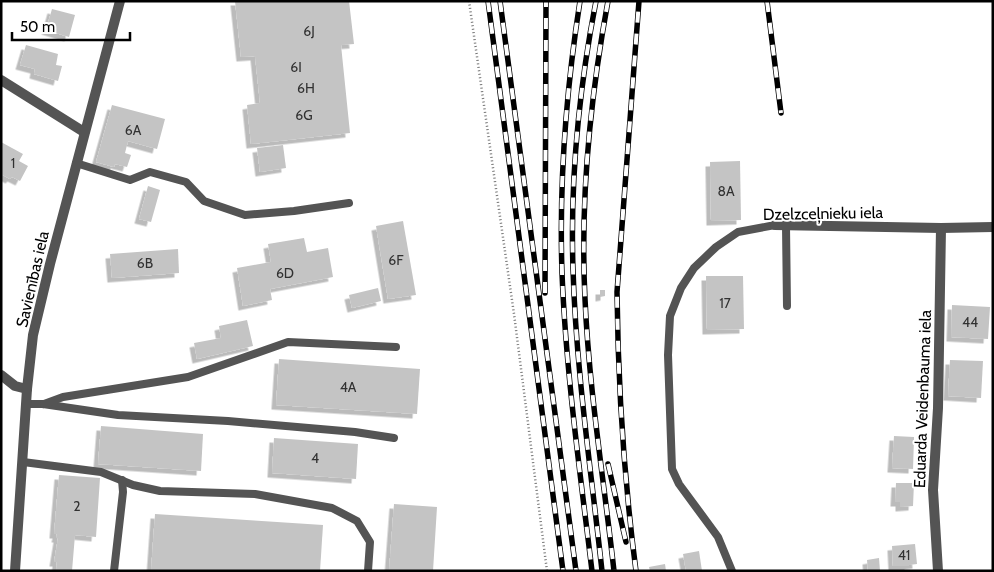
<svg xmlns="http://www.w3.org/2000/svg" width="994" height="572" font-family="Cabin,sans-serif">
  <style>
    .building { fill: #c4c4c4; filter: url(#shadow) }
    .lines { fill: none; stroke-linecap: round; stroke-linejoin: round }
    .path { stroke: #767676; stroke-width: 2.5; stroke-dasharray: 1 2.5; stroke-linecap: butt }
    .service { stroke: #545454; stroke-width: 8 }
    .minor { stroke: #545454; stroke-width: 10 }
    .rail-casing { stroke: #000; stroke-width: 5.5 }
    .rail { stroke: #fff; stroke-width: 4; stroke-dasharray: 11; stroke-linecap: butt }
    .labels { text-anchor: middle; stroke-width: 4; stroke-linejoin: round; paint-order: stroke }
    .number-label { font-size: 14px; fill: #313131 }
    .street-label { font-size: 16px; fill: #000; stroke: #fff }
  </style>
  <defs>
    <filter id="shadow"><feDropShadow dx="-4.5" dy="4.5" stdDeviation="0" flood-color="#0004"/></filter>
  </defs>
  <rect width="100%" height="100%" fill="#fff"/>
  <g class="building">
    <path d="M 235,1 L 349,1 L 354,44 L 341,45 L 350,133 L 251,144 L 247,105 L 260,103 L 255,56 L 241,57 Z"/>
    <path d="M 52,9 L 75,15 L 69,37 L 46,30 Z"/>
    <path d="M 26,45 L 58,54 L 56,65 L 62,66 L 58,81 L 34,74 L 35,69 L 20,65 Z"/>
    <path d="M 112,105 L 165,119 L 157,149 L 128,141 L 125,153 L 131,155 L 127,167 L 115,164 L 114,167 L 96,162 Z"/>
    <path d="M 1,142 L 23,154 L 19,161 L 28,166 L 20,181 L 12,177 L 10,179 L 1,174 Z"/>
    <path d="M 283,145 L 286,168 L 260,172 L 257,148 Z"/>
    <path d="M 740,161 L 741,220 L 711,221 L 710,162 Z"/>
    <path d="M 148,186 L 160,190 L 151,222 L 139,219 Z"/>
    <path d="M 403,221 L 416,295 L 388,299 L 376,226 Z"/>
    <path d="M 304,238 L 307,252 L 328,248 L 333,277 L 270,289 L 272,300 L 243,306 L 237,268 L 271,262 L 268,244 Z"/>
    <path d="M 178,249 L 179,273 L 112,278 L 110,254 Z"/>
    <path d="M 706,276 L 743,276 L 744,329 L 707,330 Z"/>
    <path d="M 378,288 L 381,301 L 352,308 L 349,295 Z"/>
    <path d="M 600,290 L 605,290 L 605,296 L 600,297 Z"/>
    <path d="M 952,305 L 990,307 L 988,339 L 951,337 Z"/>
    <path d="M 247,320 L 253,346 L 197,359 L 194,343 L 221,338 L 219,326 Z"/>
    <path d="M 279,359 L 420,369 L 417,414 L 276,405 Z"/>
    <path d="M 950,360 L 983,361 L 981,398 L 948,396 Z"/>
    <path d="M 101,426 L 203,434 L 201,471 L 98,464 Z"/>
    <path d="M 894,436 L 914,437 L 913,469 L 892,468 Z"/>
    <path d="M 274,438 L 358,444 L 356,479 L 272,473 Z"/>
    <path d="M 59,475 L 100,478 L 96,537 L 75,535 L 72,571 L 56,571 L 57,562 L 54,562 L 58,538 L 56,538 L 57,534 L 54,534 Z"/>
    <path d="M 896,483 L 914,483 L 913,506 L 900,507 L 900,502 L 895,502 Z"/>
    <path d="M 394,504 L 437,507 L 433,571 L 389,571 Z"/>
    <path d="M 155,514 L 323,525 L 320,571 L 151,571 Z"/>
    <path d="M 915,544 L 917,564 L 909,565 L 909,566 L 893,566 L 892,546 Z"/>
    <path d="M 699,551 L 702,571 L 686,571 L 683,554 Z"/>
    <path d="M 879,558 L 880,571 L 868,571 L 867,560 Z"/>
    <path d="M 665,564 L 666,571 L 650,571 L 649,567 Z"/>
  </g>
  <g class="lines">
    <path class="path" d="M 469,1 L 514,314 L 547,571"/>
    <g class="service">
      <path d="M 76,163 L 130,180 L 150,172 L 186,182 L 204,201 L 245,215 L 294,211 L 349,203"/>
      <path d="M 786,226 L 787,306"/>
      <path d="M 27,404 L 43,404 L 118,415 L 228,421 L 355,432 L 394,438"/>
      <path d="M 44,404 L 63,397 L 188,377 L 288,342 L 396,347"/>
      <path d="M 23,462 L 101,472 L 133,485 L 160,491 L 255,494 L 332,508 L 357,521 L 370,542 L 368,571"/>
      <path d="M 114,571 L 123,492 L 122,480"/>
      <path d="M 732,571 L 718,537 L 679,484 L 672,469 L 668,355 L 670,316 L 681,288 L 694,268 L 716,247 L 738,232 L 775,225"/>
    </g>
    <g class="minor">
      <path d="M 1,80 L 84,132"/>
      <path d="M 775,225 L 941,228 L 993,227"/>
      <path d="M 1,375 L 15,386 L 27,389"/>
      <path d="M 15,571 L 27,389 L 33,335 L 50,264 L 120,1"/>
      <path d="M 938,571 L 933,490 L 938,408 L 941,228"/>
    </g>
    <defs>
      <g id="rail">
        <path d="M 488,1 L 563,571"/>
        <path d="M 500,1 L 576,571"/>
        <path d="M 580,1 C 566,91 559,182 562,273 C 566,373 580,472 592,571"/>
        <path d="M 596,1 C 579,89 570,179 573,269 C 576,370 591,470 602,571"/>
        <path d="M 608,1 C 590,99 580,199 585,299 C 589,390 604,481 614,571"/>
        <path d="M 767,1 L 781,113"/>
        <path d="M 545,293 L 546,1"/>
        <path d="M 608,464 L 626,542"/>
        <path d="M 636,571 C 624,479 618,385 617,292 L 639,1"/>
      </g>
    </defs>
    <use href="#rail" class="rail-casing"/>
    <use href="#rail" class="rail"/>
  </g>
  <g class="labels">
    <g class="number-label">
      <text x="309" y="36">6J</text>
      <text x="296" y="72">6I</text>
      <text x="306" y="93">6H</text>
      <text x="304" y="120">6G</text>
      <text x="133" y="135">6A</text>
      <text x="13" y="168">1</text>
      <text x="726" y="196">8A</text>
      <text x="396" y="265">6F</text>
      <text x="145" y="268">6B</text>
      <text x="285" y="278">6D</text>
      <text x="725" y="308">17</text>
      <text x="970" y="327">44</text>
      <text x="348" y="392">4A</text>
      <text x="315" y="463">4</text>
      <text x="77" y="511">2</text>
      <text x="904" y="560">41</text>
    </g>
    <g class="street-label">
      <text transform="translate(823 213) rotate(-1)" y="6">Dzelzceļnieku iela</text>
      <text transform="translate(32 279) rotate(-77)" y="6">Savienības iela</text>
      <text transform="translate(922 399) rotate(-88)" y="6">Eduarda Veidenbauma iela</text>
    </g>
  </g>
  <rect width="994" height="572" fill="none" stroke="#000000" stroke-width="5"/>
  <path d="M12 32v8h118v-8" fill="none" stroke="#000000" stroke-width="2.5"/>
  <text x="20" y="32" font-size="15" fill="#000000" stroke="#ffffff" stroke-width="4" paint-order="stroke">50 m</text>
</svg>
